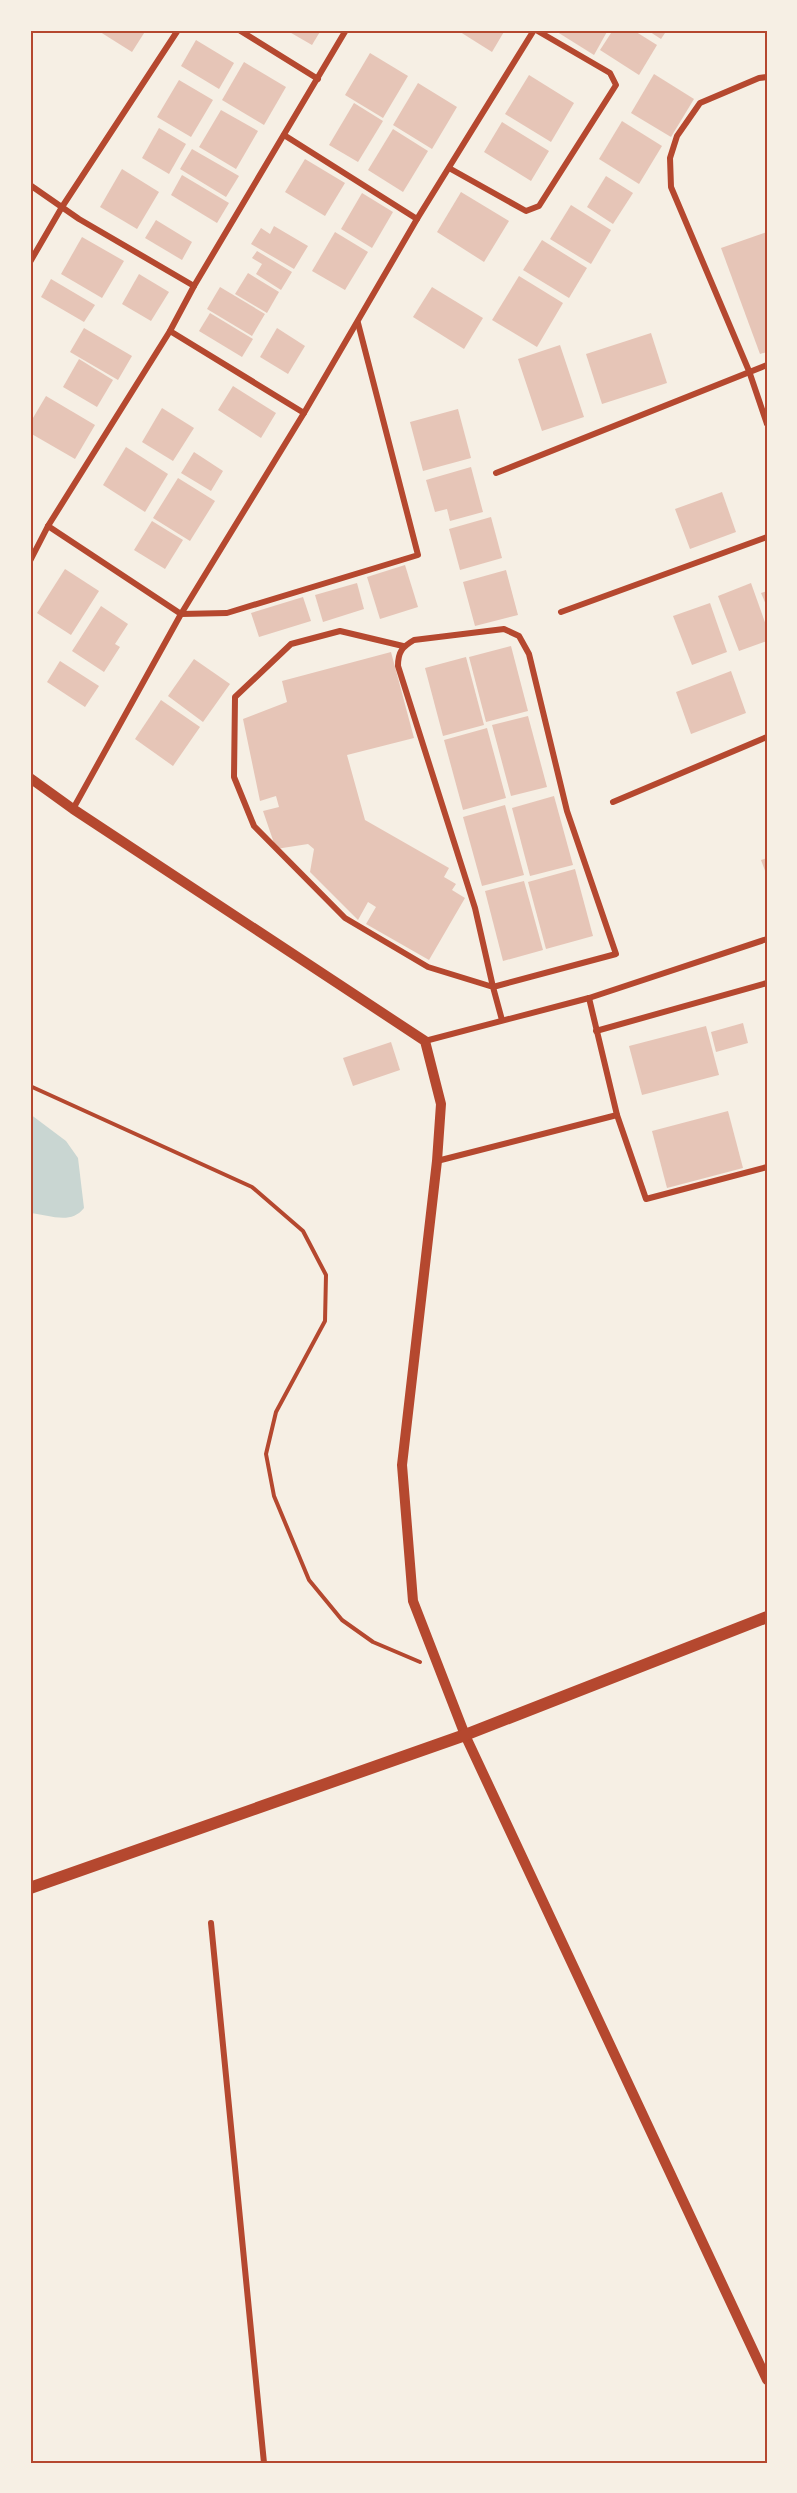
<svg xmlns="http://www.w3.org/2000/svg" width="797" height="2493" font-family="Barlow,sans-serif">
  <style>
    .water { fill: #c9d6d2 }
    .building { fill: #e6c5b7 }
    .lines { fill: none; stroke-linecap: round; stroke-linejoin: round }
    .path { stroke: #b5482f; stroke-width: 4 }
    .minor { stroke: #b5482f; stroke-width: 6 }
    .tertiary { stroke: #b5482f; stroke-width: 10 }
    .secondary { stroke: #b5482f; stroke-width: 12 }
    .neatline { fill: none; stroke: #b5482f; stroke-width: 2 }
  </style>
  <rect width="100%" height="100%" fill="#f6efe4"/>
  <path class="water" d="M 30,1114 L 66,1141 L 78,1158 L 84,1208 C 71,1225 50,1215 30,1213 Z"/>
  <g class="building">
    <path d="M 97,30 L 146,30 L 132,52 Z"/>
    <path d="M 286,30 L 321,30 L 312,45 Z"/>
    <path d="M 457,30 L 505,30 L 492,52 Z"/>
    <path d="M 554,30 L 608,30 L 594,55 Z"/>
    <path d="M 613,30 L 633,30 L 657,45 L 639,75 L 600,50 Z"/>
    <path d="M 647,30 L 667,30 L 661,39 Z"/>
    <path d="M 196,40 L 234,63 L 219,89 L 181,66 Z"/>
    <path d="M 370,53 L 408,76 L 383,118 L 345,95 Z"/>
    <path d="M 244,62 L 286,87 L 264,125 L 222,100 Z"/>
    <path d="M 654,74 L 694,99 L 671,137 L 631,113 Z"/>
    <path d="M 529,75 L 574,103 L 551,142 L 505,114 Z"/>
    <path d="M 179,80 L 213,100 L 191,137 L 157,117 Z"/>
    <path d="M 418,83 L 457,107 L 432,149 L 393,125 Z"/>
    <path d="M 354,103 L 383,121 L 358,162 L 329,145 Z"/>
    <path d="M 221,110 L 258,131 L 236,169 L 199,147 Z"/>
    <path d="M 622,121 L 662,146 L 639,184 L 599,159 Z"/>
    <path d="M 502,122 L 549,151 L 531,181 L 484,152 Z"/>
    <path d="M 159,128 L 186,144 L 169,174 L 142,158 Z"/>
    <path d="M 393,129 L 428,151 L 403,192 L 368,170 Z"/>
    <path d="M 192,149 L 239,176 L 226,197 L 180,169 Z"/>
    <path d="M 305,159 L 345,183 L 325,216 L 285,192 Z"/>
    <path d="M 122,169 L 159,192 L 137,229 L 100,207 Z"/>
    <path d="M 182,175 L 229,203 L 217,223 L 171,195 Z"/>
    <path d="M 606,176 L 633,193 L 613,224 L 587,207 Z"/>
    <path d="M 461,192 L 509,221 L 484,262 L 437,232 Z"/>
    <path d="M 362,193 L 393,212 L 372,248 L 341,229 Z"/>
    <path d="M 571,205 L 611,230 L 591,264 L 550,239 Z"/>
    <path d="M 156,220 L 192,242 L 182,260 L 145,238 Z"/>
    <path d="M 274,226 L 308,246 L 294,269 L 251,244 L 261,228 L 270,234 Z"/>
    <path d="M 335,232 L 368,252 L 345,290 L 312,271 Z"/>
    <path d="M 767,232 L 767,352 L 760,354 L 721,248 Z"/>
    <path d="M 82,237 L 124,261 L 102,298 L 61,274 Z"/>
    <path d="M 542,240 L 587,268 L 569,298 L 523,270 Z"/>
    <path d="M 257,251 L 292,272 L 281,290 L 256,274 L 262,264 L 252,258 Z"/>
    <path d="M 248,273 L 279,292 L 267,313 L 235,294 Z"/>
    <path d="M 139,274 L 169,292 L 151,321 L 122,304 Z"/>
    <path d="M 519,276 L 563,303 L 537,347 L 492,320 Z"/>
    <path d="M 51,279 L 95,305 L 84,322 L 41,297 Z"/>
    <path d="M 220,287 L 265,314 L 252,336 L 207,309 Z"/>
    <path d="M 432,287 L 483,318 L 464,349 L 413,317 Z"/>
    <path d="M 210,313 L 253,339 L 242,357 L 199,331 Z"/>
    <path d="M 84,328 L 132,356 L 118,380 L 70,352 Z"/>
    <path d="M 277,328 L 305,346 L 288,374 L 260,357 Z"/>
    <path d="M 651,333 L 667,383 L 602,404 L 586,354 Z"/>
    <path d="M 560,345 L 584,417 L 542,431 L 518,359 Z"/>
    <path d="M 79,359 L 113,380 L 97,407 L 63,387 Z"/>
    <path d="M 233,386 L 276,413 L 261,438 L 218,410 Z"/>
    <path d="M 46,396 L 95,425 L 75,459 L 30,433 L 30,423 Z"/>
    <path d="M 162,408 L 194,428 L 173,461 L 142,442 Z"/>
    <path d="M 458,409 L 471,458 L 423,471 L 410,422 Z"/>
    <path d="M 126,447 L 168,474 L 145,512 L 103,485 Z"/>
    <path d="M 194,452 L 223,471 L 211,491 L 181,473 Z"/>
    <path d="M 471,467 L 483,512 L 450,521 L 447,509 L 435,512 L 426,480 Z"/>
    <path d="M 178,478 L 215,501 L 190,541 L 153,518 Z"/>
    <path d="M 722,492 L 736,532 L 690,549 L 675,509 Z"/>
    <path d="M 491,517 L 502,558 L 460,570 L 449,529 Z"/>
    <path d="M 152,521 L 183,540 L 165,569 L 134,550 Z"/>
    <path d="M 405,565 L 418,607 L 380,619 L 367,577 Z"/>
    <path d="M 65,569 L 99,591 L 71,635 L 37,613 Z"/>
    <path d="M 506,570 L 518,615 L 475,626 L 463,582 Z"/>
    <path d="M 357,583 L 364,609 L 323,622 L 315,595 Z"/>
    <path d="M 751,583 L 767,628 L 767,641 L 739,651 L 718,596 Z"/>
    <path d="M 767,591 L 767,607 L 761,593 Z"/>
    <path d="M 303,597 L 311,621 L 259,637 L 251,613 Z"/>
    <path d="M 710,603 L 727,652 L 692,665 L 673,616 Z"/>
    <path d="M 101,606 L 128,624 L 115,644 L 120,647 L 104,672 L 72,651 Z"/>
    <path d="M 511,646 L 528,711 L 486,722 L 469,657 Z"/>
    <path d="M 391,652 L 414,738 L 347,755 L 365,820 L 449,868 L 444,877 L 456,884 L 452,890 L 465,898 L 429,960 L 366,924 L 376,907 L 368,902 L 358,920 L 310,872 L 314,849 L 308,844 L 276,849 L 263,811 L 279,807 L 276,796 L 260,801 L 243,719 L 287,702 L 282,681 Z"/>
    <path d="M 466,657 L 484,725 L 443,736 L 425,668 Z"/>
    <path d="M 194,659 L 230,684 L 203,722 L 168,696 Z"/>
    <path d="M 60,661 L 99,686 L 85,707 L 47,682 Z"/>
    <path d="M 731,671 L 746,713 L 691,734 L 676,692 Z"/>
    <path d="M 161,700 L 200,727 L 173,766 L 135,739 Z"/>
    <path d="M 528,716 L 547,787 L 511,796 L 492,725 Z"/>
    <path d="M 487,728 L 506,798 L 463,810 L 444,740 Z"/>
    <path d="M 554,796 L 573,865 L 530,876 L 512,808 Z"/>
    <path d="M 505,805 L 524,875 L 482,886 L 463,817 Z"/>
    <path d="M 767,858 L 767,876 L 761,860 Z"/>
    <path d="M 575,869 L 593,936 L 546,949 L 528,882 Z"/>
    <path d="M 524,881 L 543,950 L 503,961 L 485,891 Z"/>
    <path d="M 743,1023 L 748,1043 L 716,1052 L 711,1032 Z"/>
    <path d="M 706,1026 L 719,1075 L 642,1095 L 629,1046 Z"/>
    <path d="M 391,1042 L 400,1070 L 353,1086 L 343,1058 Z"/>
    <path d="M 728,1111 L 743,1168 L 667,1188 L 652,1131 Z"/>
  </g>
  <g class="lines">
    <path class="path" d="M 30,1086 L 252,1187 L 303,1231 L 326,1275 L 325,1321 L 276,1412 L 266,1454 L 274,1496 L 309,1580 L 342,1620 L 373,1642 L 420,1662"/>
    <g class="minor">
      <path d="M 239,30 L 318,79"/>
      <path d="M 767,77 L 759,78 L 700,103 L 677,136 L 670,158 L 671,187 L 749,371 L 767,424"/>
      <path d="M 284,135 L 417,219"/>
      <path d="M 449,168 L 526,211 L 539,206 L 616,85 L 610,73 L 536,30"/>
      <path d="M 30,185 L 79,219 L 194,286"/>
      <path d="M 30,262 L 62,207 L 178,30"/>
      <path d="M 170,331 L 304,413"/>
      <path d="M 496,473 L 767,365"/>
      <path d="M 48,526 L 181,614 L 227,613 L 418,555 L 358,323"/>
      <path d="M 30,561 L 48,526 L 170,331 L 194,286 L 346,30"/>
      <path d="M 561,612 L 767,537"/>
      <path d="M 504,629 L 519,636 L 529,654 L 567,811 L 616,954 L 493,987 L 475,908 L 398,666 C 398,652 402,647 414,640 Z"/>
      <path d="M 403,646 L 340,631 L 291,644 L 235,697 L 234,777 L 254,826 L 345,918 L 428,967 L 493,987 L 502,1020"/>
      <path d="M 613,802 L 767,737"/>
      <path d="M 73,809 L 181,614 L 304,413 L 417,219 L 534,30"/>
      <path d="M 589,998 L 617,1115 L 646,1199 L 767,1167"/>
      <path d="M 596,1031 L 767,983"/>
      <path d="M 425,1041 L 589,998 L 767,939"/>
      <path d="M 437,1161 L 617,1115"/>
      <path d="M 211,1923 L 264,2463"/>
    </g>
    <path class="tertiary" d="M 30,778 L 73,809 L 425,1041 L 441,1104 L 437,1161 L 402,1465 L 413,1601 L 465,1735 L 767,2380"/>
    <path class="secondary" d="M 30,1888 L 465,1735 L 767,1617"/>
  </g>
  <rect width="797" height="2493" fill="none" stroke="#f6efe4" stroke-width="63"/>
  <rect x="32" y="32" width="734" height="2430" class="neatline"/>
</svg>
